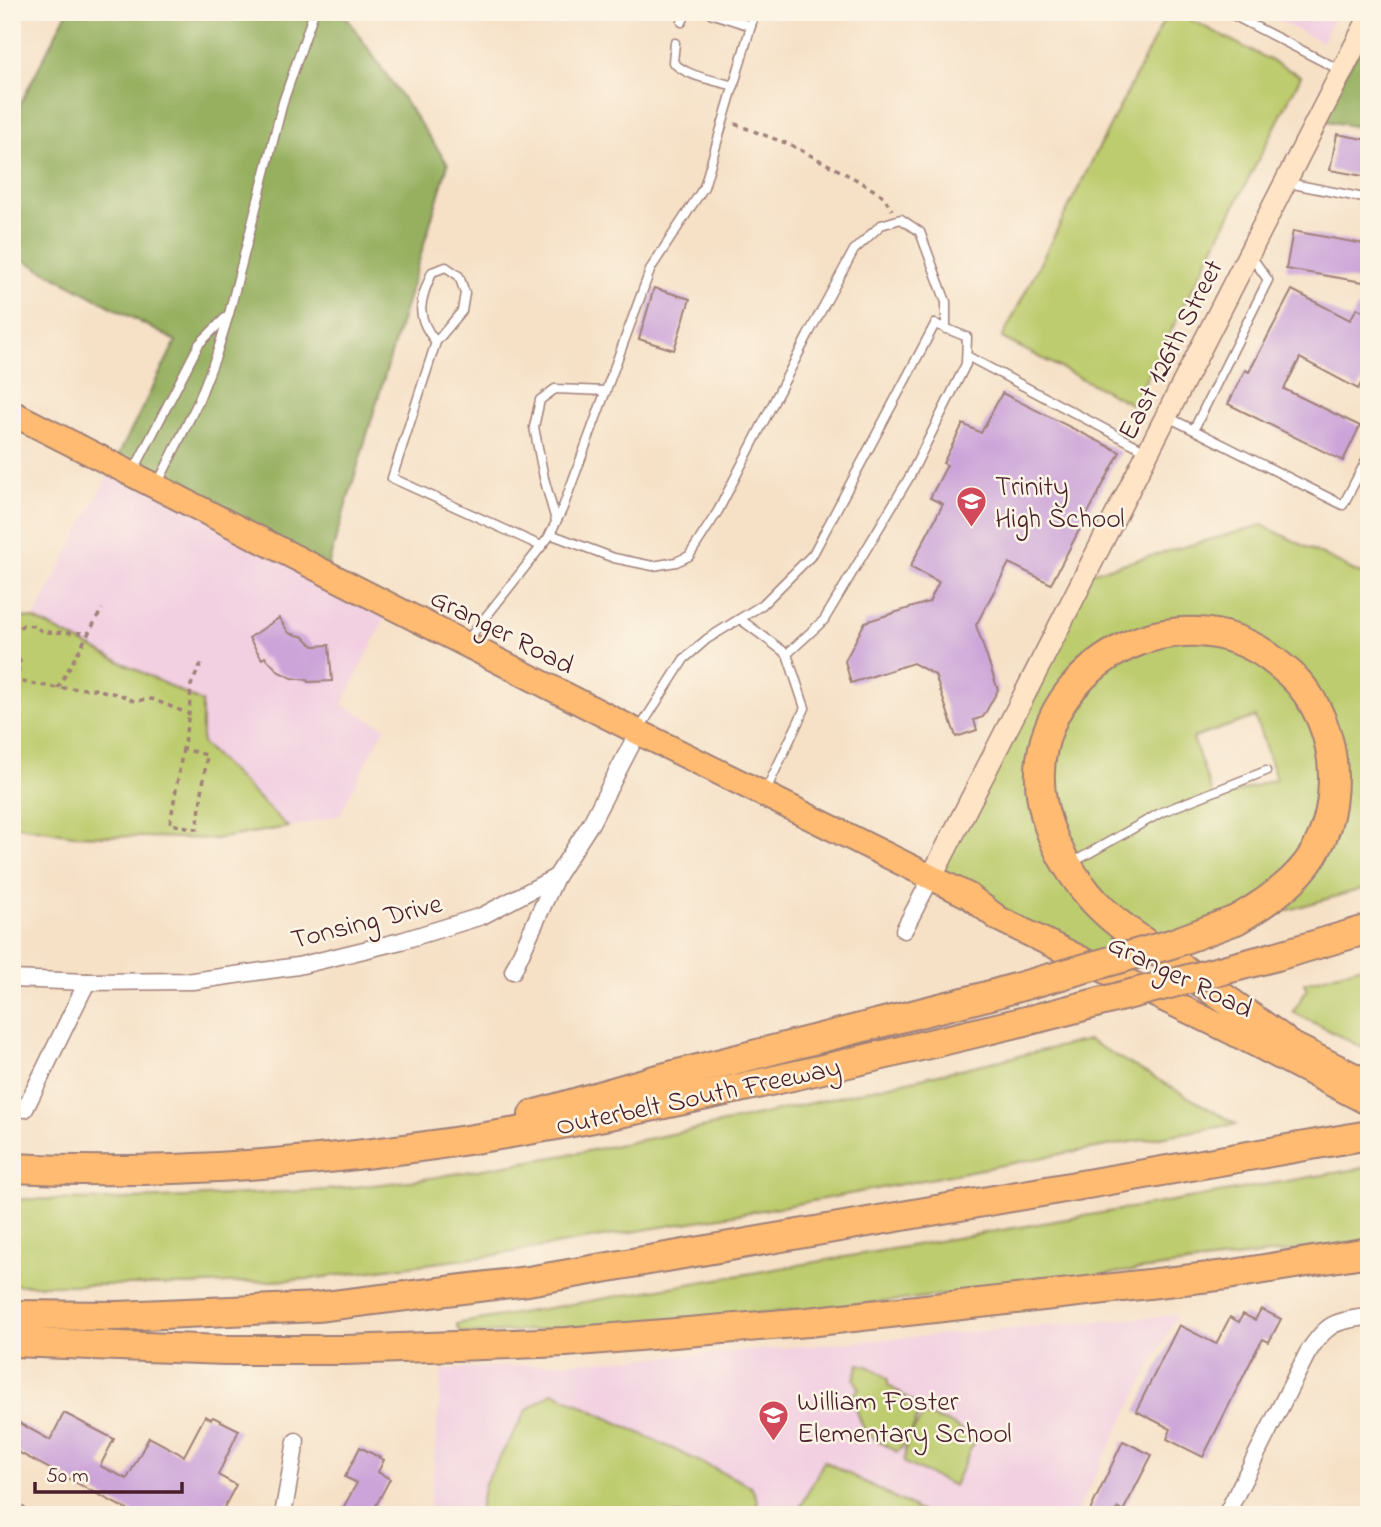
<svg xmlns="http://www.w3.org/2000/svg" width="1381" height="1527" font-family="'Indie Flower',sans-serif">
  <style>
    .built { fill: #f2cfe1 }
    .green { fill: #bdcc6e; stroke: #84764c; stroke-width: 2; fill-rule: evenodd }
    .forest { fill: #96b061; stroke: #706846; stroke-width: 2 }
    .building { fill: #cca4d9 }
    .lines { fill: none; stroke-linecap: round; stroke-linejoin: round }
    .lane-casing { stroke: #a08079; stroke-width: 11 }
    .street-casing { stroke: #a08079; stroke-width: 19 }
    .secondary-casing { stroke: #a08079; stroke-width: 24 }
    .primary-casing { stroke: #a08079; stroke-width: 28 }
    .highway-casing { stroke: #a08079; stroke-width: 32 }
    .path { stroke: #a08079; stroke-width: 3.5; stroke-dasharray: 5 5; stroke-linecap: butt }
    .lane { stroke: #fff; stroke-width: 8 }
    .street { stroke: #fff; stroke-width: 16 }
    .secondary { stroke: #ffe4c6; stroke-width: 21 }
    .primary { stroke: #febb71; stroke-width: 24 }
    .highway { stroke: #febb71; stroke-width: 28 }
    .highway-bridge-casing { stroke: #a08079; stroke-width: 32; stroke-linecap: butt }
    .highway-bridge { stroke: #febb71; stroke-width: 28 }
    .labels { text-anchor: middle; stroke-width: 5; stroke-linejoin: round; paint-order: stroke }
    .street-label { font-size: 28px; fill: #4a1f2b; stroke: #fcf5e5 }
    .poi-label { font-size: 28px; fill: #4a1f2b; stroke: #fcf5e5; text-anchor: start }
  </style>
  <rect width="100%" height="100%" fill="#fcf5e5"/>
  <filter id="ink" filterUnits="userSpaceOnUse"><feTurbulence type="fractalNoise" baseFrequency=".0143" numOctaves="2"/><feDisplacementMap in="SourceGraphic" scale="14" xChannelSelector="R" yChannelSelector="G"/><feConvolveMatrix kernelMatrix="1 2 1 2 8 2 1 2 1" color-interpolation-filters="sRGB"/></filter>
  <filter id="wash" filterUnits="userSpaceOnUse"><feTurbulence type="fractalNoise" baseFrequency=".00686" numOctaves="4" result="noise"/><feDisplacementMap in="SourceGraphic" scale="28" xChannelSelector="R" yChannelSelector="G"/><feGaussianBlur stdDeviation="1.57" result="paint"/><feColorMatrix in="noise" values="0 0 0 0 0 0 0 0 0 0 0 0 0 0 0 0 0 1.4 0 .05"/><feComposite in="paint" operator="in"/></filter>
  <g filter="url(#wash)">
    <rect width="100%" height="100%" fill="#f6e1c7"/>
    <g class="built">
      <path d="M 1261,12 L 1337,12 L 1322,42 Z"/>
      <path d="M 114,464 L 391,606 L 342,705 L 385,727 L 339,816 L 288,827 L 202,743 L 202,702 L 34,619 Z"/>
      <path d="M 1177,1315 L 1075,1515 L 429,1515 L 442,1370 L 711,1354 Z"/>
    </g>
    <g class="green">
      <path d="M 1168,12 L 1176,12 L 1301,76 L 1133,405 L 1002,338 Z"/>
      <path d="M 1262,525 L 1369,578 L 1369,887 L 1089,967 L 931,878 L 1086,574 ZM 1255,717 L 1276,779 L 1214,800 L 1193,738 Z"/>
      <path d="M 12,616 L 34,619 L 202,702 L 202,743 L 288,827 L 215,839 L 73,835 L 12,825 Z"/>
      <path d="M 1369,964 L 1369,1051 L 1293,1012 L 1307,989 L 1304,983 Z"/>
      <path d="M 1088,1040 L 1236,1124 L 1061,1154 L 786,1206 L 489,1256 L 309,1279 L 187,1285 L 12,1285 L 12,1199 L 105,1200 L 188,1197 L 326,1190 L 418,1180 L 577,1153 L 706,1127 Z"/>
      <path d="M 1369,1167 L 1369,1241 L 903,1300 L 670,1322 L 469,1334 L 460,1331 L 457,1327 L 457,1324 L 461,1323 Z"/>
      <path d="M 859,1364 C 869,1365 882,1373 888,1380 L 888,1385 L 914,1403 L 918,1416 L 910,1435 L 924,1415 L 949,1423 L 975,1439 L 954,1486 L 904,1463 L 906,1443 L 897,1452 C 888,1445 875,1441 867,1433 C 862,1427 854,1405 853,1396 L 859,1388 L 854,1379 Z"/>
      <path d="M 553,1392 L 751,1486 L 758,1502 L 751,1515 L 478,1515 L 485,1483 L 527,1410 Z"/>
      <path d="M 824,1461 L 928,1515 L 796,1515 Z"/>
    </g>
    <g class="forest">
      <path d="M 67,12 L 298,12 L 311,20 L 314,12 L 343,12 L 448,164 L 326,572 L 114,464 L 176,341 L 12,254 L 12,120 Z"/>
      <path d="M 1369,35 L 1369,129 L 1317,119 Z"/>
    </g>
    <g id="blocks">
      <g class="building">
        <path d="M 1337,134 L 1369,140 L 1369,177 L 1330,170 Z"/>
        <path d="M 1293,231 L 1369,245 L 1369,283 L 1286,269 Z"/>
        <path d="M 654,288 L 690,299 L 674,350 L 639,339 Z"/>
        <path d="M 1292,290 L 1350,320 L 1357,308 L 1369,314 L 1369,369 L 1358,389 L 1300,358 L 1284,389 L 1360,426 L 1343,461 L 1228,404 L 1245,370 L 1249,372 Z"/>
        <path d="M 1002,393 L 1120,452 L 1051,584 L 1009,563 L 976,625 L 998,690 L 983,717 L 974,720 L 977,730 L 956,737 L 935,675 L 913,663 L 851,683 L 845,661 L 865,622 L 929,602 L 939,582 L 910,567 L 943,504 L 930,498 L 947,465 L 943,463 L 963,424 L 981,433 Z"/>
        <path d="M 279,618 L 289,633 L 304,637 L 313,646 L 329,645 L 332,681 L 308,682 L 307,680 L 292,678 L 279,672 L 265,657 L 262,659 L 249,638 Z"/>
        <path d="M 1261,1309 L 1281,1319 L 1269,1342 L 1263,1339 L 1257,1349 L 1203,1457 L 1167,1439 L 1171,1429 L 1136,1411 L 1179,1325 L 1216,1344 L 1230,1317 L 1239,1322 L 1243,1314 L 1255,1320 Z"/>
        <path d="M 64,1413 L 114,1439 L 100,1466 L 127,1479 L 149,1437 L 184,1456 L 205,1416 L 211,1419 L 213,1417 L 239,1430 L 218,1475 L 236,1485 L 220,1515 L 137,1515 L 12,1449 L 12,1419 L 50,1440 Z"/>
        <path d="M 1123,1441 L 1152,1455 L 1123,1511 L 1118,1508 L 1115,1515 L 1088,1515 Z"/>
        <path d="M 360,1447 L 384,1460 L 378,1472 L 390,1479 L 371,1515 L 343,1515 L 346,1509 L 343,1508 L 357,1483 L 345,1477 Z"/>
      </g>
    </g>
  </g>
  <g filter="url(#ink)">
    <use href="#blocks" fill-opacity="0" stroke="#a08079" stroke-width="2"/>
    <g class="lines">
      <defs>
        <g id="lane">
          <path d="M 707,12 L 751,26"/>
          <path d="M 1227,12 L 1342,71"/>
          <path d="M 682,22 L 687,12"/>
          <path d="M 675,43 L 673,62 C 687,77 715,80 734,86"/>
          <path d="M 1288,183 L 1369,199"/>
          <path d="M 436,342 C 414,315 420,302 432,272 L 446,267 L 459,276 L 465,293 L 462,311 L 436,342 L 392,478 L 541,546"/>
          <path d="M 967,356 L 1148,452"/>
          <path d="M 1168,417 L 1343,505 L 1369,455"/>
          <path d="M 1194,429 L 1268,280 L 1251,256"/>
          <path d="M 133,472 L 199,344 L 227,316"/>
          <path d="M 158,483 L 198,402 L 216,356 L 229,314 L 283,102 L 314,12"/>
          <path d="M 556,521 L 544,478 L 534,427 L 540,400 L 555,389 L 606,391"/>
          <path d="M 550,534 L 614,558 L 653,566 L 676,562 L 689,556 L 718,511 L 808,335 L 854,250 L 881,225 L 901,219 L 920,232 L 946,302 L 946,329"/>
          <path d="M 740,619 L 787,654"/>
          <path d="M 466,642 L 548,538 L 562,510 L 651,268 L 704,187 L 755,12"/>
          <path d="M 640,728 L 684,659 L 707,639 L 762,605 L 813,554 L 935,324 L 967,337 L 966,364 L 910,476 L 824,620 L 787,654 L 805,708 L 765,792"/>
          <path d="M 1070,864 L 1162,812 L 1266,771"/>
        </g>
        <g id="street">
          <path d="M 904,930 L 931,878"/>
          <path d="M 513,971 L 556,877"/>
          <path d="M 12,979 L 87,982 L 193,981 L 298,966 L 401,941 L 482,916 L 556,877 L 591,823 L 638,732"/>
          <path d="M 25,1109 L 87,982"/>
          <path d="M 12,1511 L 20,1515"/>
          <path d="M 283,1515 L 296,1441"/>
          <path d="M 1226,1515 L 1307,1354 C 1325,1325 1334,1320 1369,1317"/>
        </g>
        <path id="secondary" d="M 931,878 L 1369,18"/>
        <g id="primary">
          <path d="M 12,413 L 638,732 L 969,896 L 999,919 L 1234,1033 L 1369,1103"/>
          <path d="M 1265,1031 L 1369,1083"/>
        </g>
        <g id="highway">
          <path d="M 1236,920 C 1297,885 1333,851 1333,777 C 1333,739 1317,698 1289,673 C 1278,664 1267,654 1255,648 C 1171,603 1063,657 1043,748 C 1031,800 1055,855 1088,894 C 1110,921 1141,940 1170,960 C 1207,986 1245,1013 1282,1039"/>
          <path d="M 1277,956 L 1369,929"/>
          <path d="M 533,1115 L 658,1079 L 987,996"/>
          <path d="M 12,1168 C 361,1186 702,1098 1038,1018"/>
          <path d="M 12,1315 L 118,1316 L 317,1307 L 528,1281 L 1369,1135"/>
          <path d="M 12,1342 L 225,1350 L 345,1350 L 566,1342 L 808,1322 L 1061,1294 L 1227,1275 L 1369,1252"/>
        </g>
      </defs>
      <use href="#lane" class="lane-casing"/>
      <use href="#street" class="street-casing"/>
      <use href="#secondary" class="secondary-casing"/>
      <use href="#primary" class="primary-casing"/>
      <use href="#highway" class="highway-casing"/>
      <g class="path">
        <path d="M 735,124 L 791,145 L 861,182 L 883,196 L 892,210"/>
        <path d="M 12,634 L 23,625 L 34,626 L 43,632 L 88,633"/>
        <path d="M 12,651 L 20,661 L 17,681"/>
        <path d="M 12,682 L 17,681 L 58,688 L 94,689 L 121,695 L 134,701 L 152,699 L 189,714 L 191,685 L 203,660"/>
        <path d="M 58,688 L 102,609"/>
        <path d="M 183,749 L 170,824 L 197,829 L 207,755 L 183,749 L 189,714"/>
      </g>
      <use href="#lane" class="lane"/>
      <use href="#street" class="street"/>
      <use href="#secondary" class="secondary"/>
      <use href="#primary" class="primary"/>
      <use href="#highway" class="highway"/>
      <defs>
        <g id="highway-bridge">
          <path d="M 987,996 L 1171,944 L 1236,920"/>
          <path d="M 1038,1018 L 1277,956"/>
        </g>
      </defs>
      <use href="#highway-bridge" class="highway-bridge-casing"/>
      <use href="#highway-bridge" class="highway-bridge"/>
    </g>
  </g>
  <defs>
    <symbol id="school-pin" viewBox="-11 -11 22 30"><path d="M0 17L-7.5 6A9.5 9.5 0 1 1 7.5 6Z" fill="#d1495b" stroke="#fcf5e5"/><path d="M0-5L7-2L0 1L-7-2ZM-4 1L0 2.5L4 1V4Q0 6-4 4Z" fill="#fff"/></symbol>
  </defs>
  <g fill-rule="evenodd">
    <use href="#school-pin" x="954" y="484" width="35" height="47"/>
    <use href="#school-pin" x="756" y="1398" width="35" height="47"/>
  </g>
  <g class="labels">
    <g class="street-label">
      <text transform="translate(1169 349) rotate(-63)" y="10">East 126th Street</text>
      <text transform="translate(503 630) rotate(27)" y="10">Granger Road</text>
      <text transform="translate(366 920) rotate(-14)" y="10">Tonsing Drive</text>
      <text transform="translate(1181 975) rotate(26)" y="10">Granger Road</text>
      <text transform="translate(698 1095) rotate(-12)" y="10">Outerbelt South Freeway</text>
    </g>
    <g class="poi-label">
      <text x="995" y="495">Trinity<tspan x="995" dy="32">High School</tspan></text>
      <text x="797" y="1410">William Foster<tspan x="797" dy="32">Elementary School</tspan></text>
    </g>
  </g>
  <rect width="1381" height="1527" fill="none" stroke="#fcf5e5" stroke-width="42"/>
  <path d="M35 1482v10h147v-10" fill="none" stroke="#4a1f2b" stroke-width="3.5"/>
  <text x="46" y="1482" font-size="21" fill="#4a1f2b" stroke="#fcf5e5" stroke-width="5" paint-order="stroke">50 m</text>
</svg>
